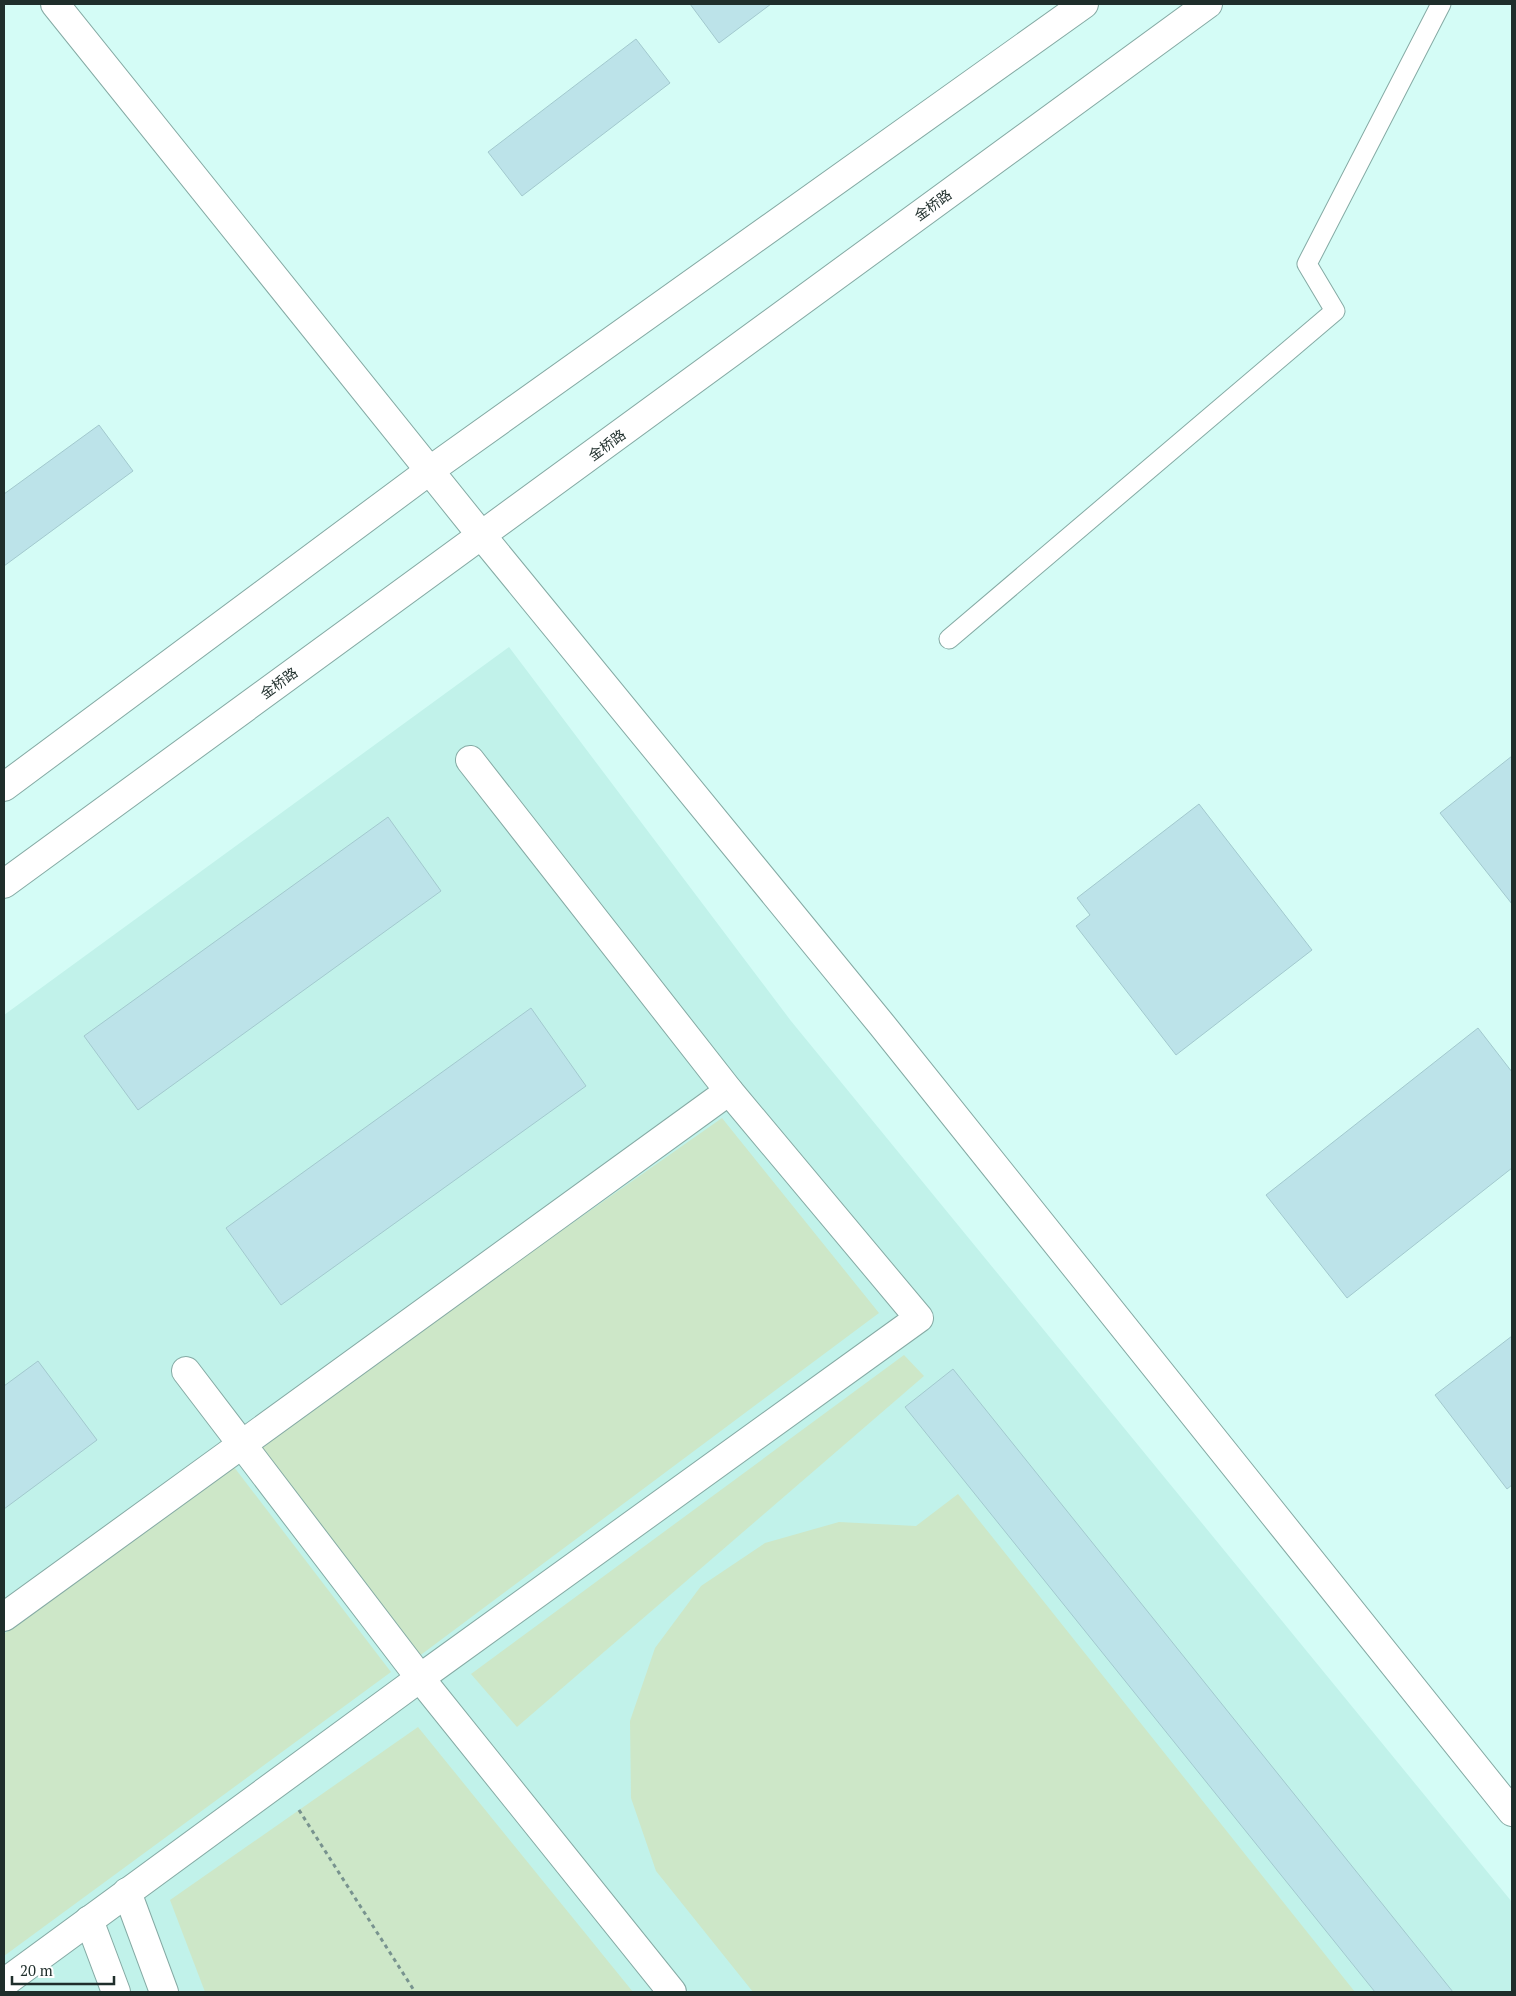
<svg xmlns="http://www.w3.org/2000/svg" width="1516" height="1996" font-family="'PT Serif','Noto Sans SC',serif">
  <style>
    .built { fill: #c1f2ea }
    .green { fill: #cde7c8 }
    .building { fill: #bce3e9; stroke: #a2c9ce }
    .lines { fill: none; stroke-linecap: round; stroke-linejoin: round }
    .service-casing { stroke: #85aaa4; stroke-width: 21 }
    .minor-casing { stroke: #85aaa4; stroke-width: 30 }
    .tertiary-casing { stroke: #85aaa4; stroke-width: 30 }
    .path { stroke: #78938f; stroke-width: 3; stroke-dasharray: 4 4; stroke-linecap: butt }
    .service { stroke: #fff; stroke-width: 19 }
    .minor { stroke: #fff; stroke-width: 28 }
    .tertiary { stroke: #fff; stroke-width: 28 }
    .labels { text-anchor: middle; stroke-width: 4; stroke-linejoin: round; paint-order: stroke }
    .street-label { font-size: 14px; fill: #1f2e2b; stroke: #fff }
  </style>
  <rect width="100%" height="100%" fill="#d4fcf6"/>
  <path class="built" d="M 509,647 L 791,1021 L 1512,1902 L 1512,1992 L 4,1992 L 4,1015 Z"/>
  <g class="green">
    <path d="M 722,1118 L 879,1313 L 418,1657 L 258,1444 Z"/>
    <path d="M 904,1355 L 924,1376 L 517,1727 L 471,1674 Z"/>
    <path d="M 234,1467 L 391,1672 L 4,1956 L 4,1634 Z"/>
    <path d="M 958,1494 L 1355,1992 L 753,1992 L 656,1871 L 631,1798 L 630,1721 L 655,1648 L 701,1586 L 765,1543 L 839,1522 L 916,1526 Z"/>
    <path d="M 418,1727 L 633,1992 L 205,1992 L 170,1900 Z"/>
  </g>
  <g class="building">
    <path d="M 690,4 L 771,4 L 719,43 Z"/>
    <path d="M 636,39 L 670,83 L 522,196 L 488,152 Z"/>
    <path d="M 99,425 L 133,471 L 4,566 L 4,494 Z"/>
    <path d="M 1512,756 L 1512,904 L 1440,813 Z"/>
    <path d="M 1199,804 L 1312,950 L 1176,1055 L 1076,926 L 1090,915 L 1077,898 Z"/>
    <path d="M 388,817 L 441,891 L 138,1110 L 84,1036 Z"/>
    <path d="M 531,1008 L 586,1086 L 281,1305 L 226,1228 Z"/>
    <path d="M 1478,1028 L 1512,1072 L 1512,1168 L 1347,1298 L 1266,1195 Z"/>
    <path d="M 1512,1336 L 1512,1485 L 1507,1489 L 1435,1395 Z"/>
    <path d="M 38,1361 L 97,1440 L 4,1509 L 4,1386 Z"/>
    <path d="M 953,1369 L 1453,1992 L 1375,1992 L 905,1407 Z"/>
  </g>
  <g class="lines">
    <defs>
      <path id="service" d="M 949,639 L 1335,311 L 1307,264 L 1441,4"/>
      <g id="minor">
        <path d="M 186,1371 L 420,1678 L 919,1318 L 729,1091 L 470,760"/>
        <path d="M 4,1617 L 729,1091"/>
        <path d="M 127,1892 L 164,1992"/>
        <path d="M 89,1920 L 116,1992"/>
        <path d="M 4,1983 L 420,1678 L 672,1992"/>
      </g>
      <g id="tertiary">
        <path d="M 55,4 L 482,536 L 882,1025 L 1512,1812"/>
        <path d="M 4,787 L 429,471 L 1084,4"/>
        <path d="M 4,884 L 1208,4"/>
      </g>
    </defs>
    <use href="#service" class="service-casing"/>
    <use href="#minor" class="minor-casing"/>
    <use href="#tertiary" class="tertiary-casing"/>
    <path class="path" d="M 299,1810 L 415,1992"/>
    <use href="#service" class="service"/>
    <use href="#minor" class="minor"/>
    <use href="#tertiary" class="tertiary"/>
  </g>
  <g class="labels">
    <g class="street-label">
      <text transform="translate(933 205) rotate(-36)" y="5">金桥路</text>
      <text transform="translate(607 445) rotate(-36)" y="5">金桥路</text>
      <text transform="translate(279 683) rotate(-36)" y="5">金桥路</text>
    </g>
  </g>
  <rect width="1516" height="1996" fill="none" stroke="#1f2e2b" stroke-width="10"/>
  <path d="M12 1976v8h102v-8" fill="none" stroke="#1f2e2b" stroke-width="2.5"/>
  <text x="20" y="1976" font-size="15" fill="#1f2e2b" stroke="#ffffff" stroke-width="4" paint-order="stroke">20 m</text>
</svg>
